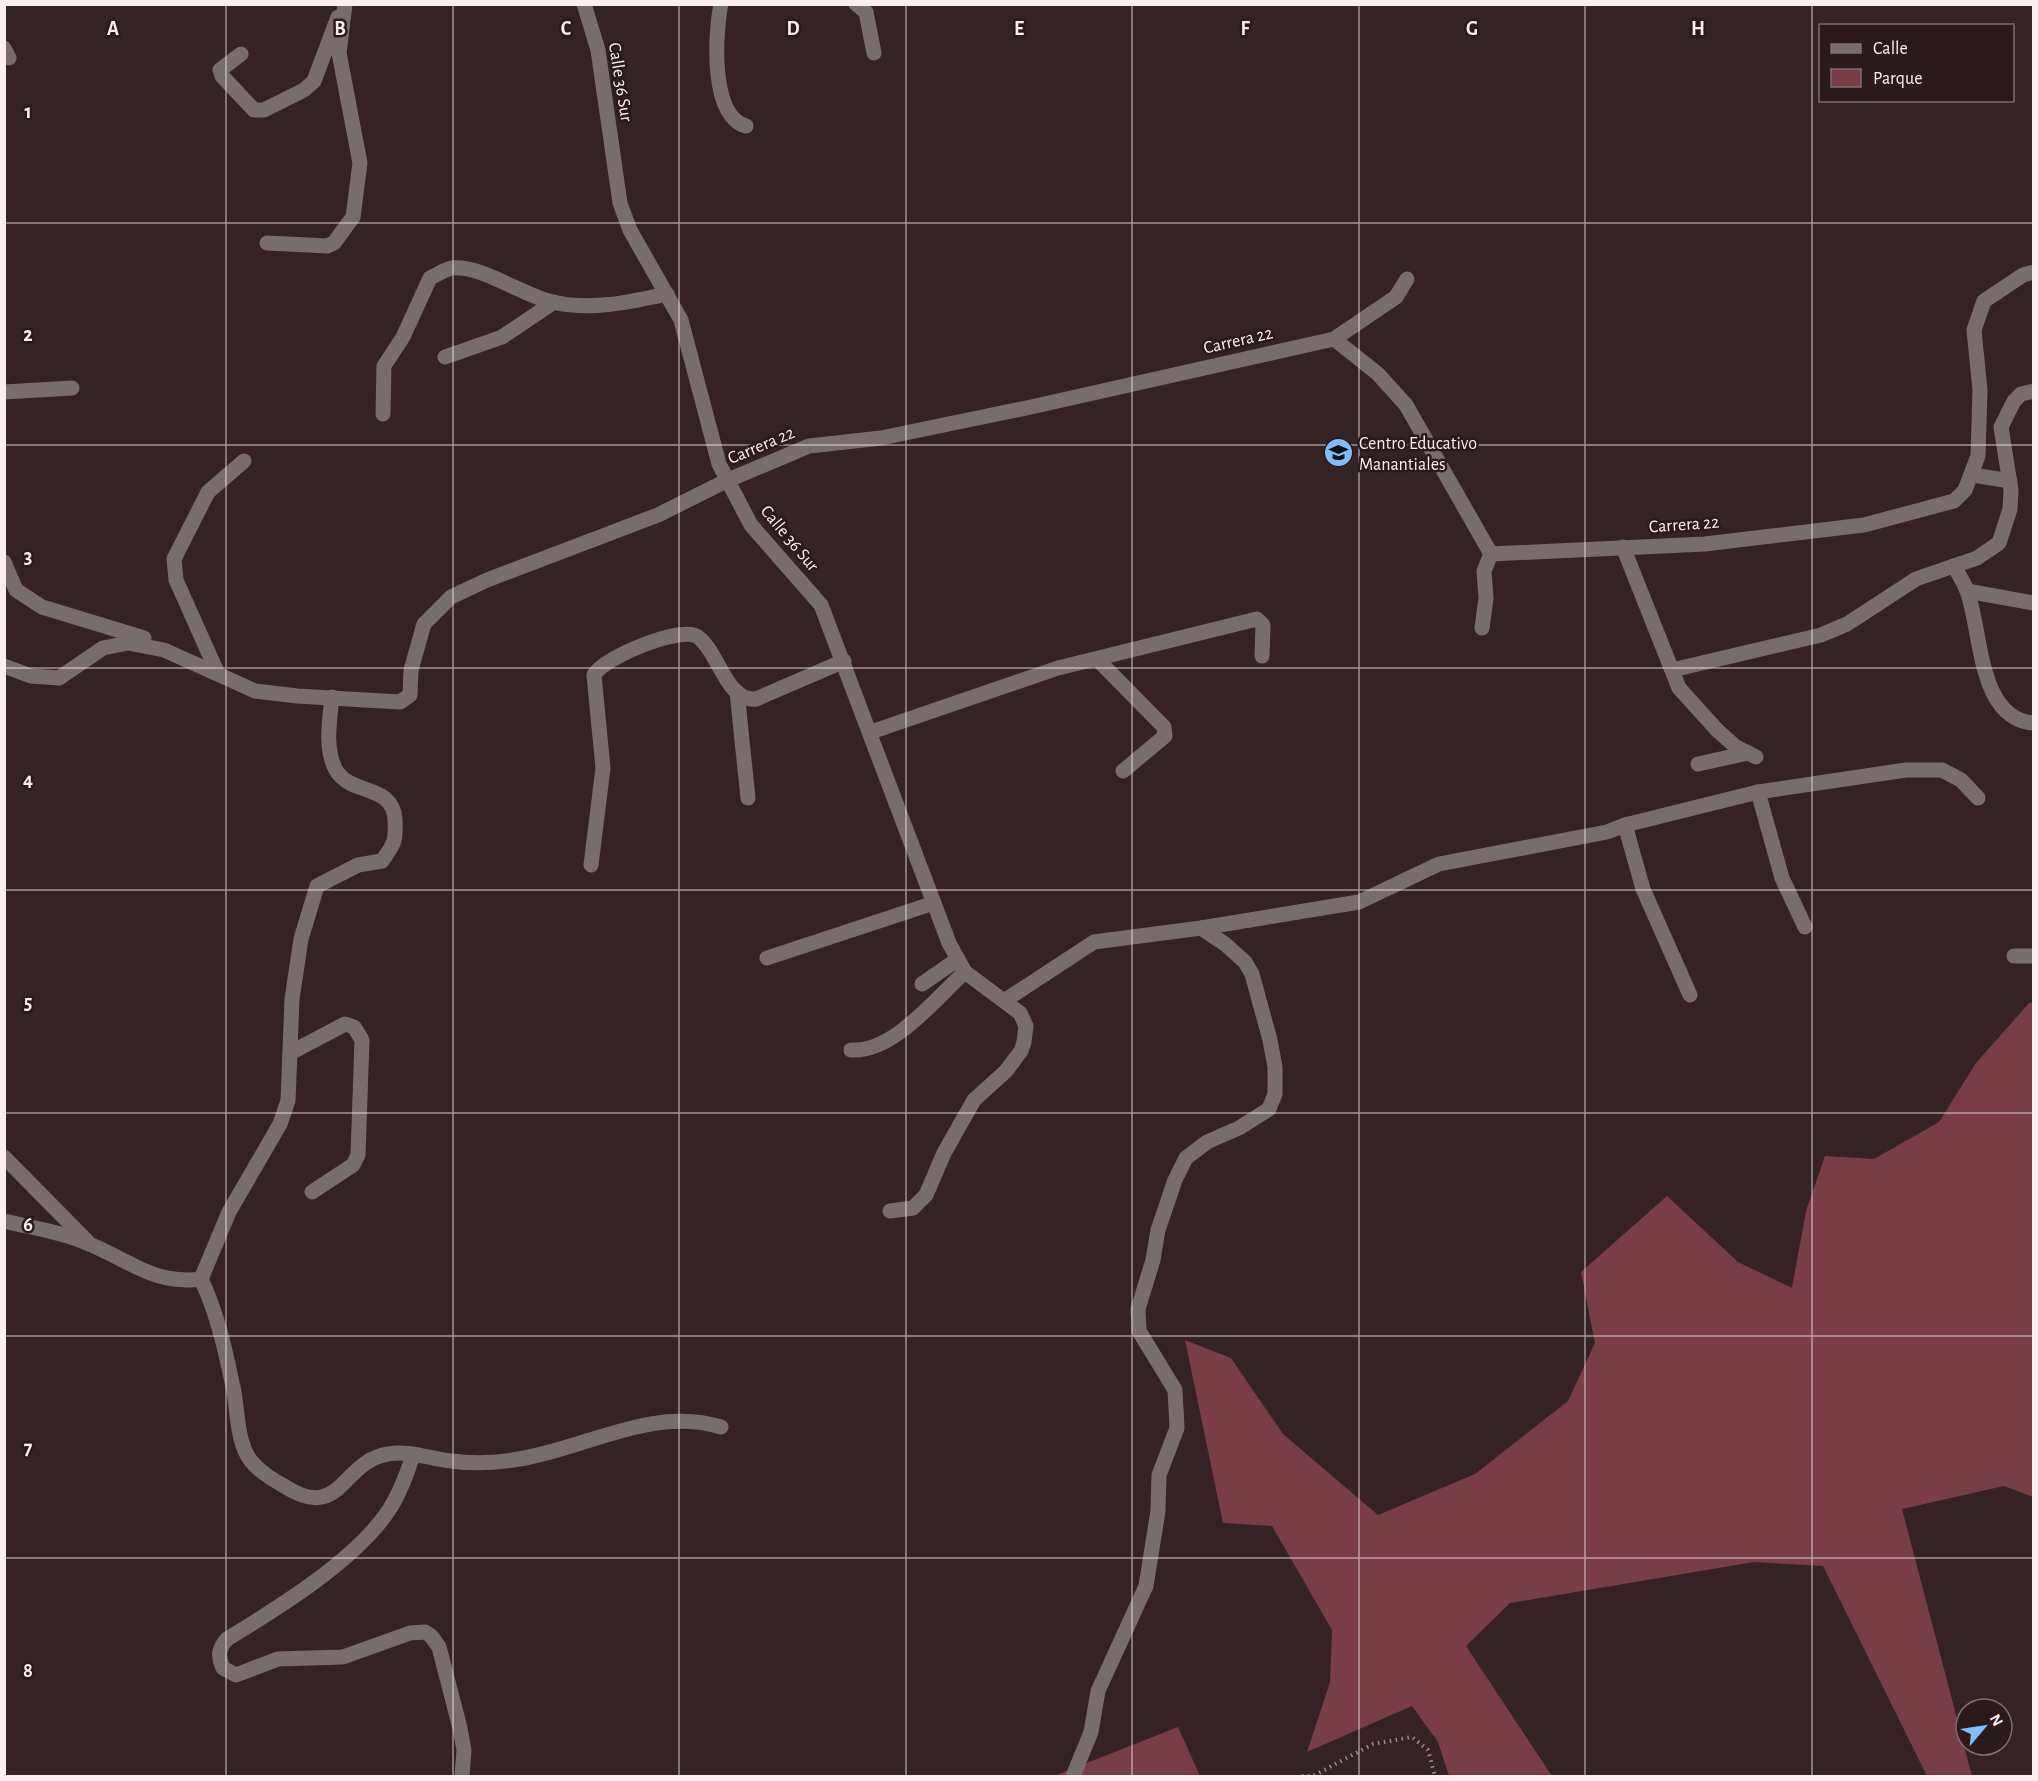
<svg xmlns="http://www.w3.org/2000/svg" width="2038" height="1781" font-family="'Alegreya Sans',sans-serif">
  <style>
    .green { fill: #783d47 }
    .lines { fill: none; stroke-linecap: round; stroke-linejoin: round }
    .path { stroke: #9d8e90; stroke-width: 4; stroke-dasharray: 1.5 4.5; stroke-linecap: butt }
    .minor { stroke: #786d6e; stroke-width: 15 }
    .grid { fill: none; stroke: #fceff0; stroke-width: 1.5; stroke-opacity: 0.55 }
    .labels { text-anchor: middle; stroke-width: 5; stroke-linejoin: round; paint-order: stroke }
    .street-label { font-size: 18px; fill: #fceff0; stroke: #2b191b }
    .poi-label { font-size: 18px; fill: #fceff0; stroke: #2b191b; text-anchor: start }
    .grid-label { font-size: 20px; text-anchor: middle; font-weight: bold; fill: #fceff0; stroke: #2b191b; stroke-width: 5; stroke-linejoin: round; paint-order: stroke }
  </style>
  <rect width="100%" height="100%" fill="#352225"/>
  <g class="green">
    <path d="M 2033,1002 L 2033,1497 L 2004,1486 L 1902,1509 L 1972,1776 L 1927,1776 L 1823,1566 L 1754,1562 L 1510,1603 L 1466,1646 L 1552,1776 L 1449,1776 L 1438,1742 L 1412,1706 L 1307,1752 L 1330,1682 L 1332,1630 L 1272,1526 L 1223,1523 L 1185,1340 L 1231,1358 L 1283,1434 L 1378,1515 L 1475,1474 L 1568,1401 L 1595,1343 L 1581,1272 L 1667,1196 L 1738,1262 L 1792,1288 L 1806,1211 L 1825,1156 L 1874,1159 L 1939,1122 L 1976,1063 L 2029,1003 Z"/>
    <path d="M 1178,1727 L 1200,1776 L 1054,1776 Z"/>
  </g>
  <g class="lines">
    <path class="path" d="M 1302,1776 L 1313,1776 L 1373,1744 L 1412,1737 L 1428,1750 L 1435,1776"/>
    <g class="minor">
      <path d="M 584,4 L 598,50 L 620,203 L 630,230 L 681,320 L 719,464 L 751,525 L 821,605 L 949,943 L 965,972 L 1020,1013 L 1026,1026 L 1024,1042 L 1021,1051 L 1006,1071 L 974,1100 L 944,1153 L 926,1195 L 913,1208 L 890,1211"/>
      <path d="M 721,4 C 715,34 710,116 746,126"/>
      <path d="M 856,4 L 866,12 L 874,53"/>
      <path d="M 4,48 L 9,58"/>
      <path d="M 241,54 L 220,70 L 222,76 L 254,110 L 264,110 L 304,90 L 314,81 L 338,17"/>
      <path d="M 267,243 L 327,246 L 334,243 L 353,217 L 360,163 L 339,53 L 345,4"/>
      <path d="M 1334,339 L 1396,297 L 1407,279"/>
      <path d="M 445,357 L 502,337 L 554,302"/>
      <path d="M 4,392 L 72,388"/>
      <path d="M 383,414 L 384,366 L 403,337 L 430,278 C 437,275 445,269 452,268 C 479,264 522,295 552,302 C 591,311 630,302 667,294"/>
      <path d="M 1973,475 L 2010,481"/>
      <path d="M 1623,547 L 1679,688 L 1717,730 L 1736,747 L 1756,757"/>
      <path d="M 4,562 L 16,590 L 42,607 L 144,638"/>
      <path d="M 1954,566 C 1958,574 1964,582 1967,591 C 1982,630 1977,719 2034,723"/>
      <path d="M 1967,591 L 2034,603"/>
      <path d="M 1482,628 L 1486,598 L 1484,571 L 1491,554"/>
      <path d="M 1097,659 L 1164,727 L 1165,736 L 1123,771"/>
      <path d="M 4,666 L 31,676 L 59,678 L 103,648 L 128,643 L 164,650 L 255,691 L 297,696 L 400,702 L 410,695 L 411,670 L 424,624 L 451,597 L 487,580 L 658,515 L 726,481 L 809,446 L 881,438 L 1031,407 L 1334,339 L 1378,374 L 1406,405 L 1491,554 L 1705,544 L 1864,525 L 1954,501 L 1965,490 L 1978,456 L 1980,390 L 1974,330 L 1984,301 L 2023,275 L 2034,272"/>
      <path d="M 1672,670 L 1821,635 L 1847,624 L 1916,579 L 1977,558 L 1999,543 L 2010,509 L 2011,490 L 2001,427 L 2014,401 L 2021,394 L 2034,391"/>
      <path d="M 218,674 L 176,580 L 174,559 L 208,492 L 244,461"/>
      <path d="M 737,692 L 748,798"/>
      <path d="M 871,732 L 1058,668 L 1257,619 L 1263,625 L 1262,656"/>
      <path d="M 1698,764 L 1748,753"/>
      <path d="M 1758,792 L 1782,878 L 1805,927"/>
      <path d="M 1625,825 L 1643,889 L 1690,995"/>
      <path d="M 591,865 L 603,768 L 594,675 C 604,657 682,625 698,637 C 719,652 726,702 756,699 L 844,661"/>
      <path d="M 2014,956 L 2034,956"/>
      <path d="M 767,958 L 934,903"/>
      <path d="M 922,984 L 958,959"/>
      <path d="M 1004,1001 L 1094,942 L 1201,928 L 1359,902 L 1439,864 L 1607,832 L 1625,825 L 1758,792 L 1906,770 L 1942,770 L 1961,780 L 1978,798"/>
      <path d="M 851,1050 C 893,1053 935,999 965,972"/>
      <path d="M 290,1053 L 345,1024 L 354,1027 L 362,1040 L 358,1155 L 353,1165 L 312,1192"/>
      <path d="M 4,1157 L 87,1241"/>
      <path d="M 4,1221 C 32,1228 63,1232 89,1244 C 131,1261 154,1285 201,1279 L 229,1212 L 280,1124 L 288,1101 L 292,999 L 301,939 L 317,886 L 358,865 L 382,861 C 395,843 396,841 395,819 C 392,783 351,796 336,770 C 324,749 330,718 332,697"/>
      <path d="M 201,1279 C 218,1315 226,1353 234,1392 C 238,1414 237,1443 251,1461 C 260,1472 272,1479 284,1486 C 342,1523 340,1462 388,1454 C 409,1450 430,1459 451,1461 C 473,1464 497,1463 519,1459 C 587,1448 652,1406 721,1427"/>
      <path d="M 413,1455 C 407,1474 400,1493 389,1510 C 356,1560 278,1608 227,1639 C 218,1649 218,1657 223,1668 L 236,1675 L 278,1659 L 343,1657 L 410,1633 L 425,1632 L 431,1636 L 439,1647 L 460,1728 L 464,1750 L 462,1776"/>
      <path d="M 1073,1776 L 1091,1732 L 1098,1691 L 1146,1586 L 1158,1511 L 1159,1475 L 1177,1428 L 1175,1390 L 1139,1331 L 1138,1309 L 1153,1260 L 1158,1230 L 1175,1180 L 1186,1158 L 1207,1142 L 1239,1128 L 1269,1109 L 1275,1094 L 1275,1067 L 1270,1040 L 1252,974 L 1245,962 L 1225,944 L 1201,928"/>
    </g>
  </g>
  <path class="grid" d="M 226,4 L 226,1776M 453,4 L 453,1776M 679,4 L 679,1776M 906,4 L 906,1776M 1132,4 L 1132,1776M 1359,4 L 1359,1776M 1585,4 L 1585,1776M 1812,4 L 1812,1776M 4,223 L 2034,223M 4,445 L 2034,445M 4,668 L 2034,668M 4,890 L 2034,890M 4,1113 L 2034,1113M 4,1336 L 2034,1336M 4,1558 L 2034,1558"/>
  <defs>
    <symbol id="school-disc" viewBox="-11 -11 22 22"><circle r="9.5" fill="#7ebdf9" stroke="#2b191b"/><path d="M0-5L7-2L0 1L-7-2ZM-4 1L0 2.5L4 1V4Q0 6-4 4Z" fill="#111"/></symbol>
  </defs>
  <g fill-rule="evenodd">
    <use href="#school-disc" x="1322" y="436" width="33" height="33"/>
  </g>
  <g class="labels">
    <g class="street-label">
      <text transform="translate(621 82) rotate(81)" y="6">Calle 36 Sur</text>
      <text transform="translate(1238 340) rotate(-13)" y="6">Carrera 22</text>
      <text transform="translate(761 445) rotate(-23)" y="6">Carrera 22</text>
      <text transform="translate(1684 524) rotate(-4)" y="6">Carrera 22</text>
      <text transform="translate(790 538) rotate(50)" y="6">Calle 36 Sur</text>
    </g>
    <g class="poi-label">
      <text x="1359" y="449">Centro Educativo<tspan x="1359" dy="21">Manantiales</tspan></text>
    </g>
  </g>
  <g class="grid-label">
    <text x="113" y="35">A</text>
    <text x="340" y="35">B</text>
    <text x="566" y="35">C</text>
    <text x="793" y="35">D</text>
    <text x="1019" y="35">E</text>
    <text x="1245" y="35">F</text>
    <text x="1472" y="35">G</text>
    <text x="1698" y="35">H</text>
    <text x="28" y="118">1</text>
    <text x="28" y="341">2</text>
    <text x="28" y="563">3</text>
    <text x="28" y="786">4</text>
    <text x="28" y="1009">5</text>
    <text x="28" y="1231">6</text>
    <text x="28" y="1454">7</text>
    <text x="28" y="1677">8</text>
  </g>
  <rect width="2038" height="1781" fill="none" stroke="#fceff0" stroke-width="12"/>
  <rect x="1819" y="24" width="195" height="78" fill="#2b191b" stroke="#7f6f70" stroke-width="1.5"/>
  <rect x="1831" y="44" width="30" height="9" fill="#786d6e" stroke="#7f6f70" stroke-width="1.5"/>
  <text x="1873" y="54" font-size="18" fill="#fceff0">Calle</text>
  <rect x="1831" y="69" width="30" height="18" fill="#783d47" stroke="#7f6f70" stroke-width="1.5"/>
  <text x="1873" y="84" font-size="18" fill="#fceff0">Parque</text>
  <g transform="translate(1984 1727) rotate(61)"><circle r="28" fill="#2b191b" stroke="#7f6f70" stroke-width="1.5"/>
  <path d="M0-4.5L10 22L0 15L-10 22Z" fill="#7ebdf9"/>
  <text y="-9" font-size="16" font-weight="bold" text-anchor="middle" fill="#fceff0">N</text>
  </g>
</svg>
